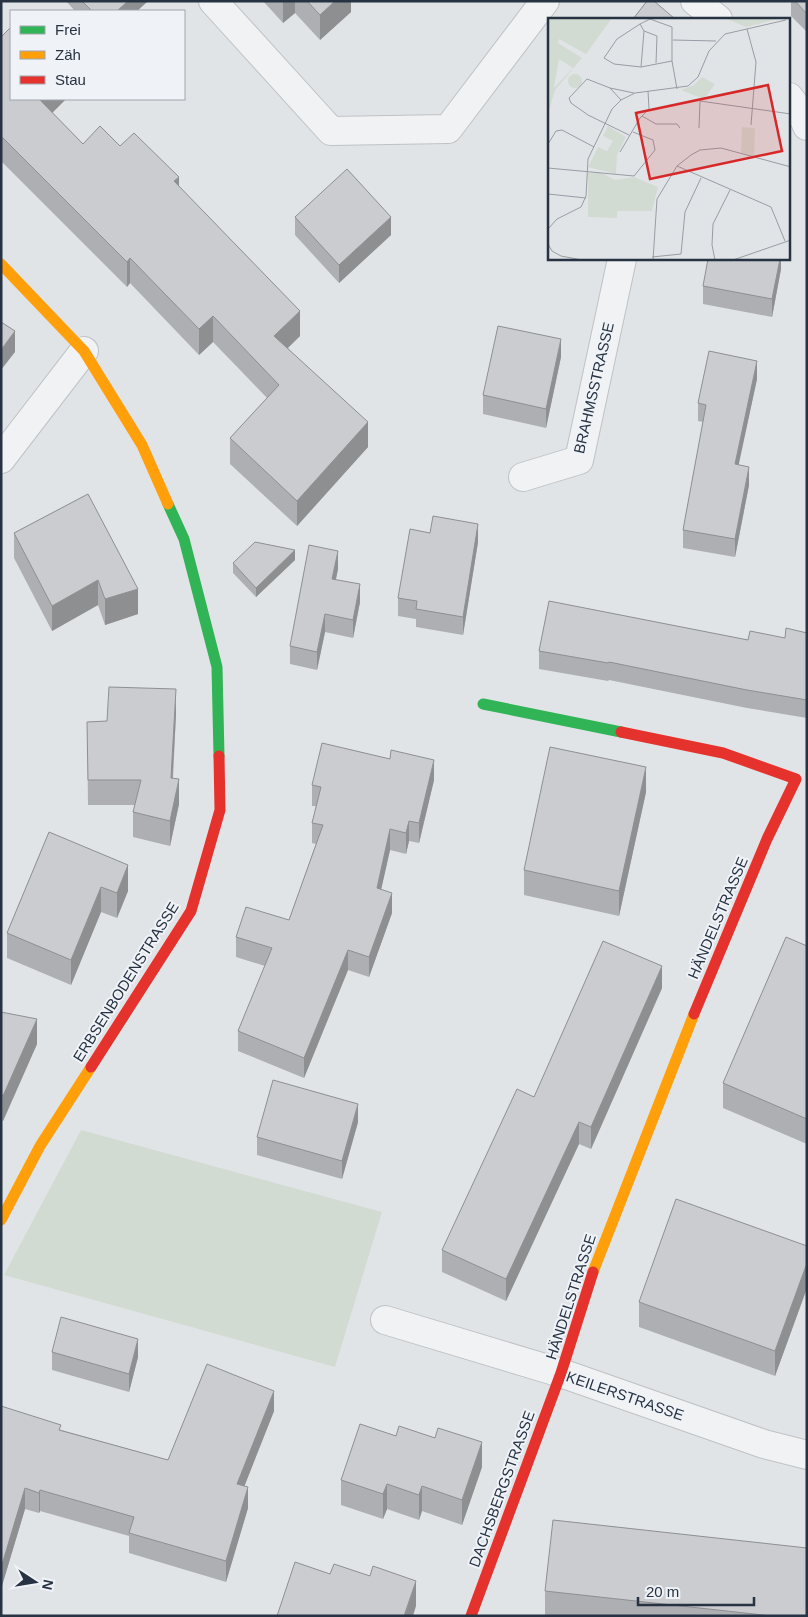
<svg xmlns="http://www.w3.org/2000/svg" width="808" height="1617" font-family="Helvetica,sans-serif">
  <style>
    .green { fill: #d2dbd2 }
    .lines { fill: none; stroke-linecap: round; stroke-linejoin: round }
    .street-casing { stroke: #bfc2c5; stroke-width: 30 }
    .street { stroke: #f1f2f3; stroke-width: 28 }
    .fast { stroke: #30b455; stroke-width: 11 }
    .slow { stroke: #ff9f0a; stroke-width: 11 }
    .jam { stroke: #e5322d; stroke-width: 11 }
    .wall { fill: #aeafb2 }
    .shaded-wall { fill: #8d8f91 }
    .building { fill: #cacccf; stroke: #8d8f91 }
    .labels { text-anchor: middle; stroke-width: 4; stroke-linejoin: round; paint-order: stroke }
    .street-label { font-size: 15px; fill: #273242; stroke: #eff3f7 }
    .inset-road { fill: none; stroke: #979da5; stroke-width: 1 }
    .view { fill: #d62828; fill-opacity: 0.15; stroke: #d62828; stroke-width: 2.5 }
    .inset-edge { fill: none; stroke: #273242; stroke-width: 2.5 }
  </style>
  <rect width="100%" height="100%" fill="#e1e4e7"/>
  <path class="green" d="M 81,1130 L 382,1212 L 335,1367 L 4,1275 Z"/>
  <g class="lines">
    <defs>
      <g id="street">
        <path d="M 213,1 L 331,131 L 448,129 L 545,1"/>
        <path d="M 695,1 L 718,19"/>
        <path d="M 789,97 L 802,114 L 807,126"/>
        <path d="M 1,459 L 84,351"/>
        <path d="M 523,477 L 579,460 L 622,259"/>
        <path d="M 385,1320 L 561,1373 L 764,1444 L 807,1455"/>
      </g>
    </defs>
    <use href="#street" class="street-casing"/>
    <use href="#street" class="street"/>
    <g class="fast">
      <path d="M 168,504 L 184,539 L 217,667 L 219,756"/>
      <path d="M 483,704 L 621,732"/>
    </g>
    <g class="slow">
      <path d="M 1,264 L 84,351 L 142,445 L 168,504"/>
      <path d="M 1,1220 L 40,1146 L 91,1067"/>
      <path d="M 593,1272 L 694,1014"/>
    </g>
    <g class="jam">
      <path d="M 621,732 L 723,753 L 796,779 L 767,839 L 694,1014"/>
      <path d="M 91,1067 L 191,911 L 220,810 L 219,756"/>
      <path d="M 471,1616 L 561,1373 L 593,1272"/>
    </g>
  </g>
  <g class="wall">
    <path d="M 66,1 L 148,1 L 137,11 L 75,11 Z"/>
    <path d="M 263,1 L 351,1 L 351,12 L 320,40 L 295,13 L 283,23 Z"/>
    <path d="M 791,1 L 807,1 L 807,32 L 791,16 Z"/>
    <path d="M 1,37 L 66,99 L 52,113 L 83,144 L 120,146 L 179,186 L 300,336 L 288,348 L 368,447 L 297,526 L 230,464 L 230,438 L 267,398 L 213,342 L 199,355 L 130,283 L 127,287 L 1,161 Z"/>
    <path d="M 295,217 L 391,235 L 339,283 L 295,235 Z"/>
    <path d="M 781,259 L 781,269 L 772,317 L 703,304 L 703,286 Z"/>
    <path d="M 561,357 L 546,428 L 483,414 L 483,395 Z"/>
    <path d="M 757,379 L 738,465 L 749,485 L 735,557 L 683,548 L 683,530 L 703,422 L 698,421 L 698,403 Z"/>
    <path d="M 88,494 L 138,614 L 105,625 L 98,605 L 52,631 L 14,558 L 14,533 Z"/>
    <path d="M 430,533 L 478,542 L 463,635 L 416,627 L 416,619 L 398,616 L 398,598 Z"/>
    <path d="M 295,560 L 256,597 L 233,573 L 233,563 Z"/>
    <path d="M 338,569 L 336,579 L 360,602 L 353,638 L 325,632 L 317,670 L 290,664 L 290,646 Z"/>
    <path d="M 807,633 L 807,718 L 747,708 L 609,680 L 608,681 L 539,669 L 539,651 L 785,638 Z"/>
    <path d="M 176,714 L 173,779 L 179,804 L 170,846 L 133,837 L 133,812 L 135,805 L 88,805 L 87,722 L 107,721 Z"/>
    <path d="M 434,780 L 419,843 L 409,841 L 406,854 L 390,850 L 381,889 L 392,913 L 369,977 L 348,970 L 304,1078 L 238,1051 L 238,1031 L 265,966 L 236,957 L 236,937 L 289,920 L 316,844 L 312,843 L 312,823 L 316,806 L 312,806 L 312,785 Z"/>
    <path d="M 646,792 L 619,916 L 524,895 L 524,870 Z"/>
    <path d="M 49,832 L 128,891 L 117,918 L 101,912 L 71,985 L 7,958 L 7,933 Z"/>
    <path d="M 807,946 L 807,1144 L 723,1108 L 723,1083 Z"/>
    <path d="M 662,988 L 591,1149 L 579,1144 L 506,1301 L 442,1272 L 442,1250 L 534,1097 Z"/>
    <path d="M 1,1012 L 37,1044 L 3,1121 L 1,1120 Z"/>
    <path d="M 358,1122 L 342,1179 L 257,1155 L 257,1137 Z"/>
    <path d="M 807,1246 L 807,1288 L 775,1376 L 639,1327 L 639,1302 Z"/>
    <path d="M 52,1352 L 138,1357 L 129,1392 L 52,1370 Z"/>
    <path d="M 1,1406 L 61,1430 L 168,1460 L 274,1411 L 244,1486 L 248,1508 L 226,1582 L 129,1553 L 129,1536 L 40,1511 L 39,1513 L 25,1509 L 1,1589 Z"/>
    <path d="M 482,1467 L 462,1525 L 422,1511 L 419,1520 L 387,1509 L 383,1519 L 341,1505 L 341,1480 Z"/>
    <path d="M 545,1591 L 807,1616 L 545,1616 Z"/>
  </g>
  <g class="shaded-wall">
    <path d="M 128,1 L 148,1 L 137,11 L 117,11 Z"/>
    <path d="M 283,1 L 295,1 L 295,13 L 283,23 Z"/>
    <path d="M 335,1 L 351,1 L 351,12 L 320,40 L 320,15 Z"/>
    <path d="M 41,99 L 66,99 L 40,125 L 40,100 Z"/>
    <path d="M 179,177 L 179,202 L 174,181 Z"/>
    <path d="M 391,217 L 391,235 L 339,283 L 339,265 Z"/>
    <path d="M 130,258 L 130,283 L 127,287 L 127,262 Z"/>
    <path d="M 780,259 L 781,259 L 781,269 L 772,317 L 772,299 Z"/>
    <path d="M 300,311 L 300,336 L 274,361 L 274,336 Z"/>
    <path d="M 213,316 L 213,342 L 199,355 L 199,329 Z"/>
    <path d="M 15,331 L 15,352 L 1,370 L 1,350 Z"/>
    <path d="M 561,339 L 561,357 L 546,428 L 546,409 Z"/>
    <path d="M 757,361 L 757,379 L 735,482 L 735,464 Z"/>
    <path d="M 368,422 L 368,447 L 297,526 L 297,501 Z"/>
    <path d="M 749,467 L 749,485 L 735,557 L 735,539 Z"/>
    <path d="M 478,524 L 478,542 L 463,635 L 463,617 Z"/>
    <path d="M 295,550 L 295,560 L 256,597 L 256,588 Z"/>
    <path d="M 338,551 L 338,569 L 332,597 L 332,579 Z"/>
    <path d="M 98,580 L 98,605 L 52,631 L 52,606 Z"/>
    <path d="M 360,584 L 360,602 L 353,638 L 353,620 Z"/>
    <path d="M 138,589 L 138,614 L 105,625 L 105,599 Z"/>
    <path d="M 325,614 L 325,632 L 317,670 L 317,652 Z"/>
    <path d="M 176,689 L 176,714 L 171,804 L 171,778 Z"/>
    <path d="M 434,760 L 434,780 L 419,843 L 419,823 Z"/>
    <path d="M 646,767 L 646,792 L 619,916 L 619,891 Z"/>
    <path d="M 179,779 L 179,804 L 170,846 L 170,821 Z"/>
    <path d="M 409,821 L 409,841 L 406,854 L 406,833 Z"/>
    <path d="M 390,829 L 390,850 L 377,908 L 377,888 Z"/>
    <path d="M 128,865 L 128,891 L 117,918 L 117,893 Z"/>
    <path d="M 101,887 L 101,912 L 71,985 L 71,960 Z"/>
    <path d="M 392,893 L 392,913 L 369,977 L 369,957 Z"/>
    <path d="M 348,950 L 348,970 L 304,1078 L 304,1058 Z"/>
    <path d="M 662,966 L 662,988 L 591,1149 L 591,1127 Z"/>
    <path d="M 37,1019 L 37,1044 L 3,1121 L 3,1096 Z"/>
    <path d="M 358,1104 L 358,1122 L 342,1179 L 342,1161 Z"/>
    <path d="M 579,1122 L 579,1144 L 506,1301 L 506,1279 Z"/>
    <path d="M 807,1263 L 807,1288 L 775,1376 L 775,1351 Z"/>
    <path d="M 138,1339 L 138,1357 L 129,1392 L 129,1374 Z"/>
    <path d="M 274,1391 L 274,1411 L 237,1505 L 237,1484 Z"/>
    <path d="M 482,1442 L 482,1467 L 462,1525 L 462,1500 Z"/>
    <path d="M 387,1484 L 387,1509 L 383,1519 L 383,1494 Z"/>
    <path d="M 422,1486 L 422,1511 L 419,1520 L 419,1495 Z"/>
    <path d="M 248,1487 L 248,1508 L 226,1582 L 226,1561 Z"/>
    <path d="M 25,1488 L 25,1509 L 1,1589 L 1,1568 Z"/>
    <path d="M 40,1490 L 40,1511 L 39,1513 L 39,1493 Z"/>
    <path d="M 416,1581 L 416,1606 L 413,1616 L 404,1616 Z"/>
  </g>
  <g class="building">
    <path d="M 82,1 L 128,1 L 117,11 L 92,11 Z"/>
    <path d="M 307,1 L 335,1 L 320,15 Z"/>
    <path d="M 647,1 L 654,1 L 675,19 L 633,19 Z"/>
    <path d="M 795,1 L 807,1 L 807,14 Z"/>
    <path d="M 11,27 L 11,99 L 41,99 L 40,100 L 83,144 L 100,126 L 120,146 L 134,133 L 179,177 L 174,181 L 300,311 L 274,336 L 368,422 L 297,501 L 230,438 L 279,385 L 213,316 L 199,329 L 130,258 L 127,262 L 1,136 L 1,37 Z"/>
    <path d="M 347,169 L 391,217 L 339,265 L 295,217 Z"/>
    <path d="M 708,259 L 780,259 L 772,299 L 703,286 Z"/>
    <path d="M 1,322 L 15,331 L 1,350 Z"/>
    <path d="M 498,326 L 561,339 L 546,409 L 483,395 Z"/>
    <path d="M 709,351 L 757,361 L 735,464 L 749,467 L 735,539 L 683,530 L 706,405 L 698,403 Z"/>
    <path d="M 88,494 L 138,589 L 105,599 L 98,580 L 52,606 L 14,533 Z"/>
    <path d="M 433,516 L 478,524 L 463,617 L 416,609 L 417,601 L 398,598 L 410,529 L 430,533 Z"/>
    <path d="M 255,542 L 295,550 L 256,588 L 233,563 Z"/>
    <path d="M 309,545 L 338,551 L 332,579 L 360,584 L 353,620 L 325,614 L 317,652 L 290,646 Z"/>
    <path d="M 549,601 L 748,640 L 750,631 L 785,638 L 786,628 L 807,633 L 807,700 L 747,690 L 609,662 L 608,663 L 539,651 Z"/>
    <path d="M 109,687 L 176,689 L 171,778 L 179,779 L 170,821 L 133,812 L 141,780 L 88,780 L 87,722 L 107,721 Z"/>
    <path d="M 322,743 L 390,759 L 391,750 L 434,760 L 419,823 L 409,821 L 406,833 L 390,829 L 377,888 L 392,893 L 369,957 L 348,950 L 304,1058 L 238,1031 L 272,948 L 236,937 L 246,907 L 289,920 L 323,825 L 312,823 L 321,787 L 312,785 Z"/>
    <path d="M 550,747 L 646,767 L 619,891 L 524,870 Z"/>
    <path d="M 49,832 L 128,865 L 117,893 L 101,887 L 71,960 L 7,933 Z"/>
    <path d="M 786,937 L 807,946 L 807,1119 L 723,1083 Z"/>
    <path d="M 603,941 L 662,966 L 591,1127 L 579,1122 L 506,1279 L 442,1250 L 517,1089 L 534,1097 Z"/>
    <path d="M 1,1012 L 37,1019 L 3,1096 L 1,1095 Z"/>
    <path d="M 273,1080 L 358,1104 L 342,1161 L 257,1137 Z"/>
    <path d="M 676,1199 L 807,1246 L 807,1263 L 775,1351 L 639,1302 Z"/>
    <path d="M 61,1317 L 138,1339 L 129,1374 L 52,1352 Z"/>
    <path d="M 207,1364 L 274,1391 L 237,1484 L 248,1487 L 226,1561 L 129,1533 L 134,1517 L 40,1490 L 39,1493 L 25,1488 L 1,1568 L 1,1406 L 61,1425 L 59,1430 L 168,1460 Z"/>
    <path d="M 360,1424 L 396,1436 L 399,1426 L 435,1438 L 438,1428 L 482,1442 L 462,1500 L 422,1486 L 419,1495 L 387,1484 L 383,1494 L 341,1480 Z"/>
    <path d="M 553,1520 L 807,1548 L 807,1616 L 772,1616 L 545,1591 Z"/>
    <path d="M 295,1562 L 330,1574 L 334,1564 L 370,1576 L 373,1566 L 416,1581 L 404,1616 L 277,1616 Z"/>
  </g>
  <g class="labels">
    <g class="street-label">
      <text transform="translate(594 388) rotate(-77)" y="5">BRAHMSSTRASSE</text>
      <text transform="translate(718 918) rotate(-67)" y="5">HÄNDELSTRASSE</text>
      <text transform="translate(126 982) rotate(-58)" y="5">ERBSENBODENSTRASSE</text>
      <text transform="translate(571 1297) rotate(-72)" y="5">HÄNDELSTRASSE</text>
      <text transform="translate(625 1396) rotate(19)" y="5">KEILERSTRASSE</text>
      <text transform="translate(502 1489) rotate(-70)" y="5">DACHSBERGSTRASSE</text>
    </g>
  </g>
  <g transform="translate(548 18)">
    <rect width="242" height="242" fill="#e1e4e7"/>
    <path d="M 0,0 L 64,0 L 38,36 L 11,21 L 10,25 L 34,40 L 7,72 L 0,96 ZM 11,41 L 25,50 L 6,70 L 6,69 ZM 162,0 L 234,0 L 198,9 L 179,1 ZM20 63a7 7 0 1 1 14 0a7 7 0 1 1-14 0ZM 154,59 L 167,66 L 156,81 L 133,72 L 146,67 ZM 60,108 L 78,119 L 69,137 L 68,156 L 40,149 L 50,129 L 59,133 L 65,123 L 55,118 ZM 194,109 L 207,110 L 206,139 L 193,135 ZM 52,154 L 67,162 L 86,159 L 110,169 L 104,193 L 69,193 L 69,200 L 40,199 L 40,155 Z" fill="#d2dbd2" fill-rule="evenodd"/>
    <path class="inset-road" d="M 92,6 L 69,21 L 56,40 L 66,46 L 93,49M 199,11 L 208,44 L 203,107M 96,13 L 109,18 L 108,45M 125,22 L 168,23M 124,43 L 93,49 L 96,13 L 92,6 L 102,1 L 124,9 L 124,43 L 129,71M 62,70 L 86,75M 73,82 L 62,70 L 39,61 L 21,80 L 23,85 L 40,97 L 81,117M 94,98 L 108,106 L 129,106 L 132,110M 151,110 L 152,83 L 243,96M 0,126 L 8,113 L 14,112 L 46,129M 72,134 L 92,100 L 101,91 L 100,73M 129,148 L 223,189 L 237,223M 0,150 L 86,158 L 107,132 L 105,122 L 85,114M 0,176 L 38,180M 0,211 L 9,201 L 33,189 L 38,178 L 40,141 L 64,91 L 73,82 L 87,75 L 140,68 L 150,59 L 161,33 L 177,16 L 238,2M 0,226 L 4,233 L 13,238 L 34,242M 104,239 L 133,236 L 137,194 L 153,160M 105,242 L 109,181 L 129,148 L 143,137 L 152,132 L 173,130 L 243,149M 167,242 L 164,227 L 165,206 L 182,172M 185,242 L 243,222"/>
    <path class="view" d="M 220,67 L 234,133 L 102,161 L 88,95 Z"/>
    <rect width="242" height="242" class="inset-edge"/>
  </g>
  <rect width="808" height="1617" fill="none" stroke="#273242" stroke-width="5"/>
  <rect x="10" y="10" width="175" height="90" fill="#eff3f7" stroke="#9fa6af"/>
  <rect x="20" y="26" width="25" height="8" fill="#30b455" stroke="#9fa6af"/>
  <text x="55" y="35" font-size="15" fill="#273242">Frei</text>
  <rect x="20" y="51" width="25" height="8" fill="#ff9f0a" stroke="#9fa6af"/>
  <text x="55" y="60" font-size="15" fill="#273242">Zäh</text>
  <rect x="20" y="76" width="25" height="8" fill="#e5322d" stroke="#9fa6af"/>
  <text x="55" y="85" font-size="15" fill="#273242">Stau</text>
  <g transform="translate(35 1582) rotate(102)" stroke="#eff3f7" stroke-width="4" paint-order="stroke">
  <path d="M0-4L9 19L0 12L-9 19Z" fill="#273242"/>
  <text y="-8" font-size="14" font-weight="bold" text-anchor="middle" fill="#273242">N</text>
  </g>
  <path d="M638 1597v8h116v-8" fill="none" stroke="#273242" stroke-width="2.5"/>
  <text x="646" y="1597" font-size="15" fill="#273242" stroke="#eff3f7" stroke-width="4" paint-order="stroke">20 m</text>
</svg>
